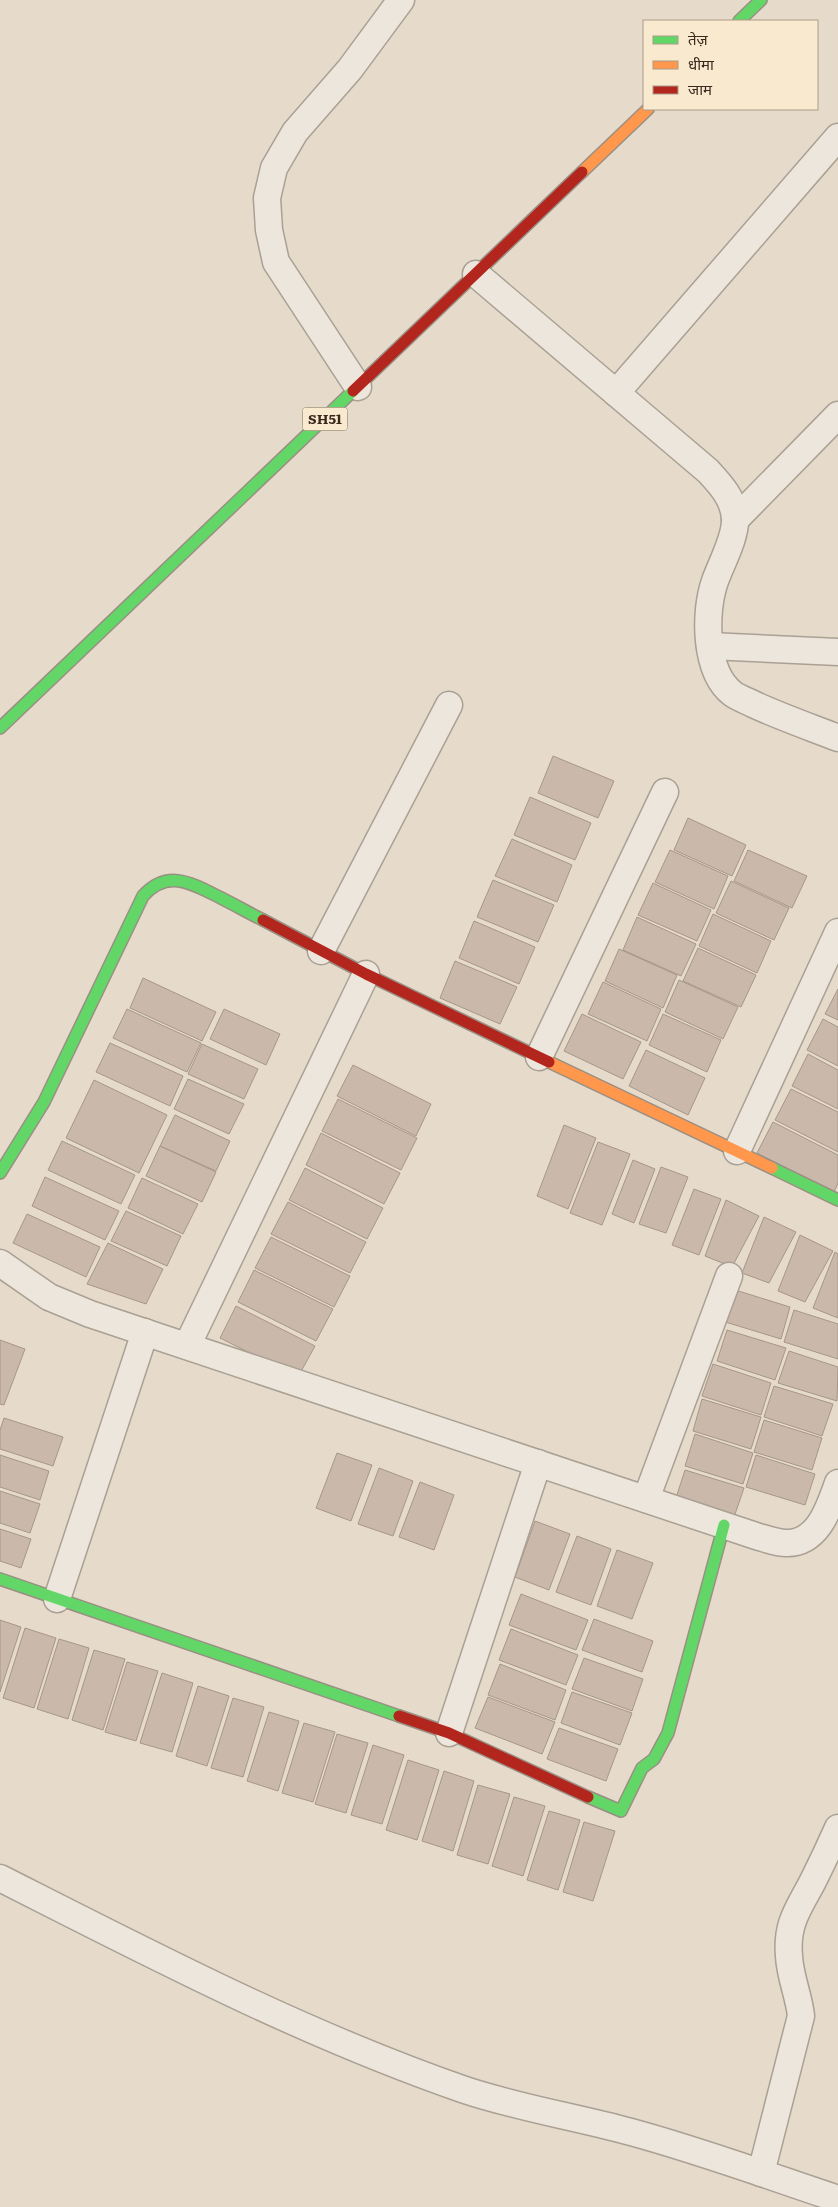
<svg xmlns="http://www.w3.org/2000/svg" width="838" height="2207" font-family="Literata,'Noto Sans Devanagari',serif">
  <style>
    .building { fill: #cab9ab; stroke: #a69689 }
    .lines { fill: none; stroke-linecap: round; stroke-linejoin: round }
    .street-casing { stroke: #aaa094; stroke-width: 29 }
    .fast-casing { stroke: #9a8f84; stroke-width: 14 }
    .slow-casing { stroke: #9a8f84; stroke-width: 14 }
    .jam-casing { stroke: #9a8f84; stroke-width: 14 }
    .street { stroke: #ede6dc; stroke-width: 26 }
    .fast { stroke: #63d668; stroke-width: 11 }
    .slow { stroke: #ff974d; stroke-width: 11 }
    .jam { stroke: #b3261e; stroke-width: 11 }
    .labels { text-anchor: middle; stroke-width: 4; stroke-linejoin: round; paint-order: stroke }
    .shield { fill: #f8e9cf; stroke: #726252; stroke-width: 1 }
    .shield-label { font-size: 14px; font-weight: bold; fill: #39281c }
  </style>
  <rect width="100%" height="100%" fill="#e6dbca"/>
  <g class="building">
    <path d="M 553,756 L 614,781 L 598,818 L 538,793 Z"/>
    <path d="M 530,797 L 591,823 L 575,860 L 514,835 Z"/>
    <path d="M 688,818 L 746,845 L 732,876 L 674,850 Z"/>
    <path d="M 512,839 L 572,865 L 557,902 L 495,876 Z"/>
    <path d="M 670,850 L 728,876 L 714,909 L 655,882 Z"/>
    <path d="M 748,850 L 807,876 L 792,908 L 734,881 Z"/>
    <path d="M 493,880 L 554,905 L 538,942 L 477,917 Z"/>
    <path d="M 731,881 L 789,908 L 774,940 L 716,913 Z"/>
    <path d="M 653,883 L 711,910 L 697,941 L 638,915 Z"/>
    <path d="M 713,914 L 771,941 L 757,973 L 699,946 Z"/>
    <path d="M 637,917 L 696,944 L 681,976 L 623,950 Z"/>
    <path d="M 474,921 L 535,947 L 519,984 L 459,958 Z"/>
    <path d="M 698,948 L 756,975 L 741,1007 L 683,981 Z"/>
    <path d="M 619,949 L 677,975 L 663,1008 L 605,981 Z"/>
    <path d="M 455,961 L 517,987 L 500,1024 L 440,998 Z"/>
    <path d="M 143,978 L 216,1012 L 202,1041 L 130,1008 Z"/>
    <path d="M 679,980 L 738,1007 L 723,1039 L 665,1012 Z"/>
    <path d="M 603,982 L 661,1009 L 647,1041 L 588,1014 Z"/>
    <path d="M 838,989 L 838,1020 L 825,1014 Z"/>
    <path d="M 127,1009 L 201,1043 L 187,1072 L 113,1038 Z"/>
    <path d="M 224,1009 L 280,1034 L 266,1065 L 210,1039 Z"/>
    <path d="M 582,1014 L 641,1042 L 623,1079 L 564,1051 Z"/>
    <path d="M 663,1014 L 721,1040 L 707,1072 L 649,1045 Z"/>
    <path d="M 823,1019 L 838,1027 L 838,1066 L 807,1050 Z"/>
    <path d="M 110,1043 L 183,1076 L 170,1106 L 96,1072 Z"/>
    <path d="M 202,1044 L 258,1069 L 244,1099 L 188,1074 Z"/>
    <path d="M 646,1050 L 705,1078 L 688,1115 L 629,1086 Z"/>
    <path d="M 808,1054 L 838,1070 L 838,1109 L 792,1086 Z"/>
    <path d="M 353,1065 L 431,1104 L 416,1136 L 337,1096 Z"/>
    <path d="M 188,1079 L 244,1104 L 229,1134 L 174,1109 Z"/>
    <path d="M 94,1080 L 167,1115 L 139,1173 L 66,1138 Z"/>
    <path d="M 791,1089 L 838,1112 L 838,1152 L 775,1120 Z"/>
    <path d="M 338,1099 L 417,1138 L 401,1170 L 322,1131 Z"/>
    <path d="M 175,1115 L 230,1141 L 216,1171 L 160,1146 Z"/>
    <path d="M 773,1122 L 838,1155 L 838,1183 L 834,1192 L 757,1153 Z"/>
    <path d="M 564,1125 L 596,1138 L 568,1209 L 537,1196 Z"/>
    <path d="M 321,1133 L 400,1173 L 384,1204 L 306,1165 Z"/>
    <path d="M 62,1141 L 135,1175 L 121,1204 L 48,1170 Z"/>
    <path d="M 598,1142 L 630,1154 L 602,1225 L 570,1213 Z"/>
    <path d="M 160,1146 L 216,1172 L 202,1202 L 146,1176 Z"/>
    <path d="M 633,1160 L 655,1169 L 634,1223 L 612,1214 Z"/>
    <path d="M 661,1167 L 688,1177 L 666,1233 L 639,1224 Z"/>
    <path d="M 305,1168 L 383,1208 L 367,1239 L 289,1200 Z"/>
    <path d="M 45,1177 L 119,1211 L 105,1240 L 32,1206 Z"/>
    <path d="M 142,1178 L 198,1204 L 183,1234 L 128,1208 Z"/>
    <path d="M 694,1189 L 721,1199 L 699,1255 L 672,1245 Z"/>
    <path d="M 726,1200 L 759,1216 L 732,1267 L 705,1256 Z"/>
    <path d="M 288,1202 L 366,1242 L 350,1273 L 271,1234 Z"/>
    <path d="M 126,1211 L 181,1236 L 167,1266 L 111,1241 Z"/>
    <path d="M 27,1214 L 100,1247 L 86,1277 L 13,1243 Z"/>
    <path d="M 764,1217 L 796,1232 L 769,1283 L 742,1273 Z"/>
    <path d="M 800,1235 L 833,1251 L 805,1302 L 778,1291 Z"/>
    <path d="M 271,1237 L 350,1276 L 334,1307 L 255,1268 Z"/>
    <path d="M 108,1243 L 163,1269 L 146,1304 L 87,1284 Z"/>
    <path d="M 835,1252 L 838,1254 L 838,1318 L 813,1308 Z"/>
    <path d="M 254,1270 L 333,1309 L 316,1341 L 238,1302 Z"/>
    <path d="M 732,1289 L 790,1307 L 781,1339 L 722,1321 Z"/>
    <path d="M 236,1306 L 315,1346 L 298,1377 L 220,1338 Z"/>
    <path d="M 794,1310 L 838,1324 L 838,1359 L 784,1342 Z"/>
    <path d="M 727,1330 L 786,1348 L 775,1380 L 717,1361 Z"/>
    <path d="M 0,1340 L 25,1349 L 4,1405 L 0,1404 Z"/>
    <path d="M 789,1351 L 838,1367 L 837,1401 L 778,1383 Z"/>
    <path d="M 713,1364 L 771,1383 L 761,1415 L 702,1396 Z"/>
    <path d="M 774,1386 L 833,1404 L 822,1436 L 764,1417 Z"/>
    <path d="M 702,1399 L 761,1417 L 751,1449 L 693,1431 Z"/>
    <path d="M 4,1418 L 63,1437 L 53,1466 L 0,1449 L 0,1430 Z"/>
    <path d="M 764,1420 L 822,1438 L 812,1470 L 754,1452 Z"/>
    <path d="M 695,1434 L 753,1453 L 743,1484 L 685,1466 Z"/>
    <path d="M 337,1453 L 372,1465 L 351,1521 L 316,1508 Z"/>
    <path d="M 0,1455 L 49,1471 L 40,1500 L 0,1487 Z"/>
    <path d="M 756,1455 L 815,1474 L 805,1505 L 746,1487 Z"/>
    <path d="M 379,1468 L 413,1481 L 393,1536 L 358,1524 Z"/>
    <path d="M 685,1470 L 744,1488 L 733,1520 L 675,1501 Z"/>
    <path d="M 420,1482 L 454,1495 L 434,1550 L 399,1537 Z"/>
    <path d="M 0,1491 L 40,1504 L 30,1533 L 0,1523 Z"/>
    <path d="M 535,1521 L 570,1534 L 549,1590 L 515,1577 Z"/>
    <path d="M 0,1529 L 31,1539 L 21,1568 L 0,1561 Z"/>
    <path d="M 577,1536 L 611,1549 L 591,1605 L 556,1592 Z"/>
    <path d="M 617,1550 L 653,1563 L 632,1619 L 597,1606 Z"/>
    <path d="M 521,1594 L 588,1620 L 576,1650 L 509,1625 Z"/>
    <path d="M 594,1619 L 653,1641 L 642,1672 L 582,1650 Z"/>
    <path d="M 0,1620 L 21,1627 L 0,1692 Z"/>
    <path d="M 25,1628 L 56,1638 L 34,1708 L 3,1698 Z"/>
    <path d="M 511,1629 L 578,1655 L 566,1685 L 499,1660 Z"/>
    <path d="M 59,1639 L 89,1648 L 68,1719 L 37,1709 Z"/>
    <path d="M 94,1650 L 125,1659 L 103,1730 L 72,1720 Z"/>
    <path d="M 584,1658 L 643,1679 L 632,1711 L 572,1689 Z"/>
    <path d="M 127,1662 L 158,1671 L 136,1741 L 105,1732 Z"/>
    <path d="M 500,1664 L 566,1690 L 555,1720 L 488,1695 Z"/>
    <path d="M 162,1673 L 193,1683 L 172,1752 L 140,1743 Z"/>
    <path d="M 198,1686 L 229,1696 L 207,1766 L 176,1756 Z"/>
    <path d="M 572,1692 L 632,1713 L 620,1745 L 561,1723 Z"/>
    <path d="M 488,1697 L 555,1722 L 542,1754 L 475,1728 Z"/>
    <path d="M 233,1698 L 264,1707 L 243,1777 L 211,1768 Z"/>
    <path d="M 269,1712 L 299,1721 L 278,1791 L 247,1781 Z"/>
    <path d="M 304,1723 L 335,1732 L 313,1802 L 282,1793 Z"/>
    <path d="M 559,1728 L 618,1749 L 606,1781 L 547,1759 Z"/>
    <path d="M 337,1734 L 368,1743 L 346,1813 L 315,1804 Z"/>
    <path d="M 373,1745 L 404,1755 L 382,1824 L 351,1815 Z"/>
    <path d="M 408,1760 L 439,1770 L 417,1840 L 386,1830 Z"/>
    <path d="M 444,1771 L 474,1781 L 453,1851 L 422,1841 Z"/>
    <path d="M 478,1785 L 510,1794 L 488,1864 L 457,1855 Z"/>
    <path d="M 514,1797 L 545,1806 L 523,1876 L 492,1866 Z"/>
    <path d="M 549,1811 L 580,1820 L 558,1890 L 527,1880 Z"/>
    <path d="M 584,1822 L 615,1831 L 593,1901 L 563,1892 Z"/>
  </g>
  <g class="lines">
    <defs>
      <g id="street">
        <path d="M 476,274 L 708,471 C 721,485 734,499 735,519 C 736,537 721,564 715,581 C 704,612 704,672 733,694 C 739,698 747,701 753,704 C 781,717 810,727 838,738"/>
        <path d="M 358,387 L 276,262 L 269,230 L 267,198 L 274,168 L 295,132 L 350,69 L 401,0"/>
        <path d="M 616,393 L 838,137"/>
        <path d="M 735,520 L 838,415"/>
        <path d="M 710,646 L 838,652"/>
        <path d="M 321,951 L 449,705"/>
        <path d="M 539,1057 L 665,792"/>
        <path d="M 737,1151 L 838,932"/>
        <path d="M 0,1263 L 49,1297 L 90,1314 L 759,1537 C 767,1539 777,1543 786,1543 C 818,1544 829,1508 838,1483"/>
        <path d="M 187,1346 L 366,974"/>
        <path d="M 646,1499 L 729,1276"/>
        <path d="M 57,1599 L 145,1332"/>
        <path d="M 449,1733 L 538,1463"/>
        <path d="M 0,1878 C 152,1955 303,2034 465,2090 C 519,2108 576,2117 631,2132 C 701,2151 769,2176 838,2199"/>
        <path d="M 761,2173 L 801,2016 C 799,1996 790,1977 789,1956 C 786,1923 799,1908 813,1881 C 822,1863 830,1846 838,1828"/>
      </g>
      <g id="fast">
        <path d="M 739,21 L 761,0"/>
        <path d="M 0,728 L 353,391"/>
        <path d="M 772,1168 L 838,1200"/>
        <path d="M 0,1173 L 44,1102 L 143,896 C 168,868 193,884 221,898 C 235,905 249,913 263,920"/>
        <path d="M 0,1579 L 399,1716"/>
        <path d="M 588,1797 L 621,1811 L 642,1768 L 654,1759 L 668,1733 L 724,1525"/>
      </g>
      <g id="slow">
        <path d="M 582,172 L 648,109"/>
        <path d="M 549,1062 L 772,1168"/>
      </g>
      <g id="jam">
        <path d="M 353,391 L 582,172"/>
        <path d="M 263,920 L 366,974 L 549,1062"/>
        <path d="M 399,1716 L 449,1733 L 588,1797"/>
      </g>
    </defs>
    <use href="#street" class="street-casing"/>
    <use href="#fast" class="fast-casing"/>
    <use href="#slow" class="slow-casing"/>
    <use href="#jam" class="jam-casing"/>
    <use href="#street" class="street"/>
    <use href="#fast" class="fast"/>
    <use href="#slow" class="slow"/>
    <use href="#jam" class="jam"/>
  </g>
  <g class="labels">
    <rect class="shield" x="302.5" y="407.5" width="45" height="23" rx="4"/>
    <g class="shield-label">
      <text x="325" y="424">SH51</text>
    </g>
  </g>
  <rect x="643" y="20" width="175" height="90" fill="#f8e9cf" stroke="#ac9c87"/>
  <rect x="653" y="36" width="25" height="8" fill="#63d668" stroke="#ac9c87"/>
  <text x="688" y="45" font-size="15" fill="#39281c">तेज़</text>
  <rect x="653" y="61" width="25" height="8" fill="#ff974d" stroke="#ac9c87"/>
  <text x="688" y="70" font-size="15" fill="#39281c">धीमा</text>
  <rect x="653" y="86" width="25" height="8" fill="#b3261e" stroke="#ac9c87"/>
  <text x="688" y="95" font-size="15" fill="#39281c">जाम</text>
</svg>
